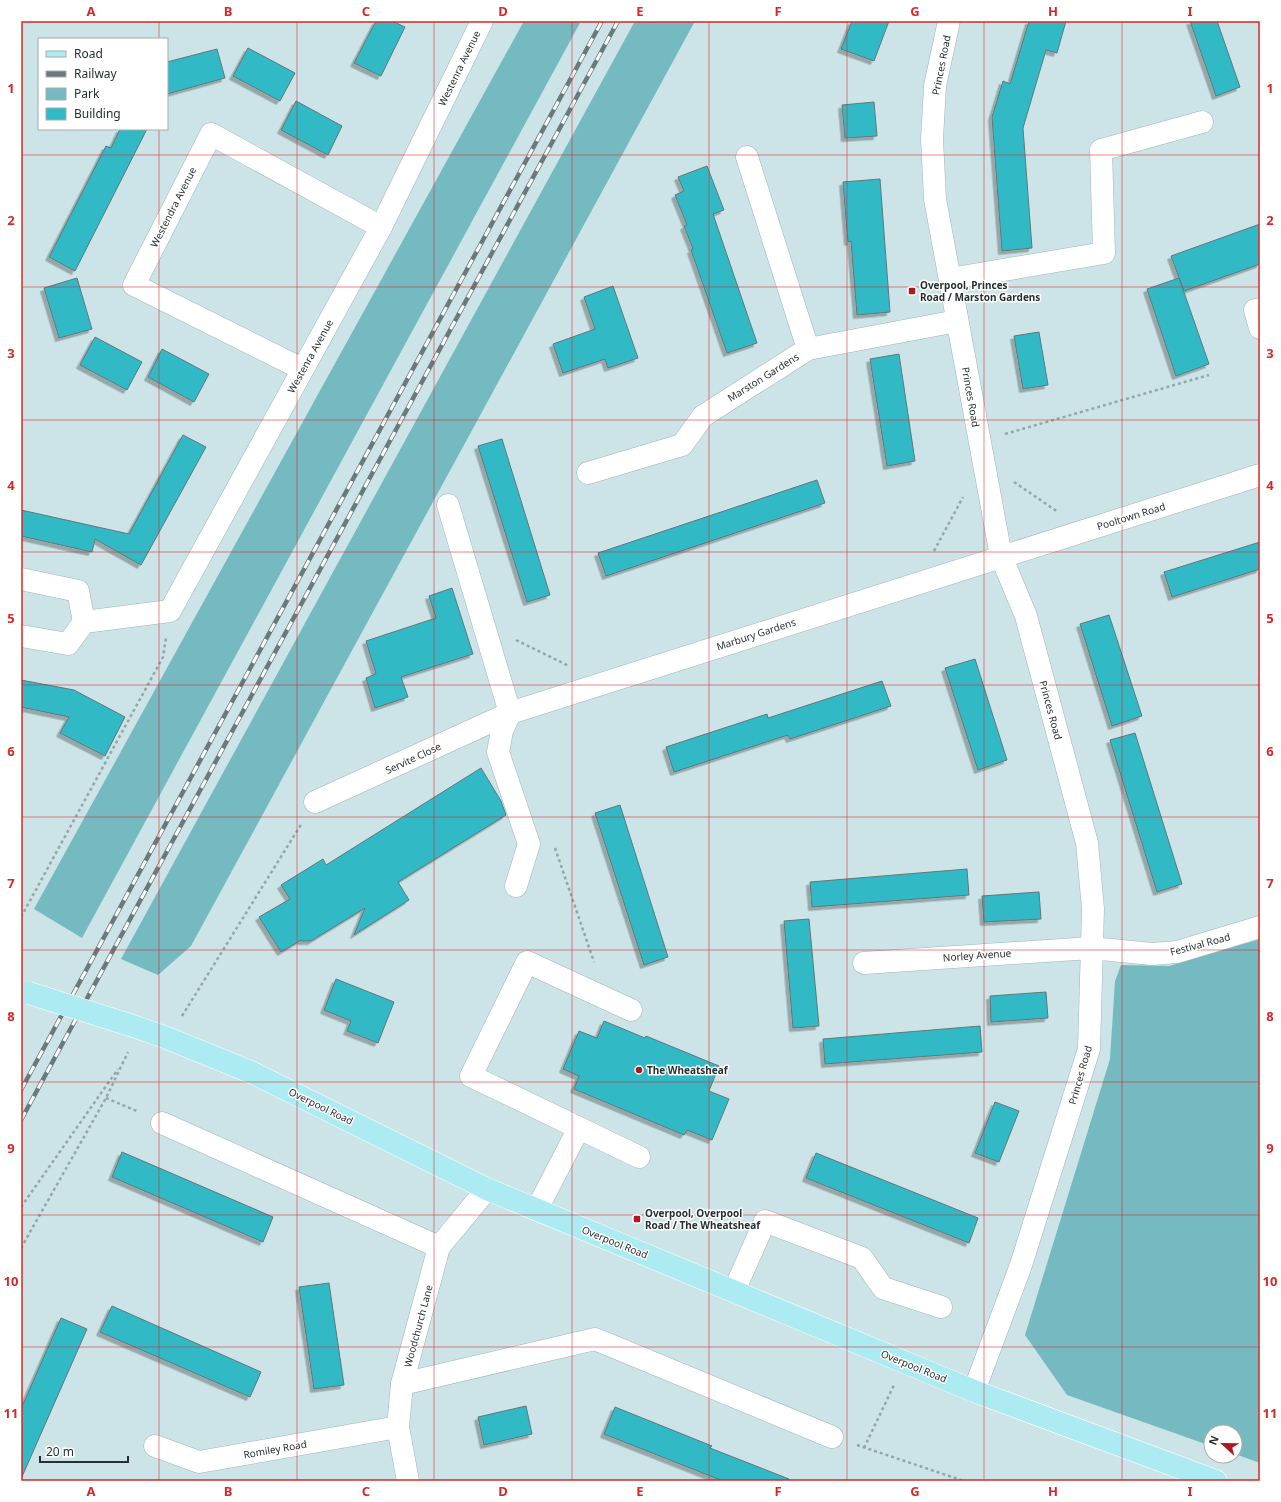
<svg xmlns="http://www.w3.org/2000/svg" width="1281" height="1502" font-family="'Noto Sans',sans-serif">
  <style>
    .green { fill: #75b9c1 }
    .building { fill: #30b9c6; stroke: #617779; filter: url(#shadow) }
    .lines { fill: none; stroke-linecap: round; stroke-linejoin: round }
    .minor-casing { stroke: #9eb5b7; stroke-width: 23 }
    .major-casing { stroke: #fff; stroke-width: 23 }
    .path { stroke: #93a6a8; stroke-width: 2.5; stroke-dasharray: 3 3; stroke-linecap: butt }
    .minor { stroke: #fff; stroke-width: 22 }
    .major { stroke: #acebf2; stroke-width: 22 }
    .rail-casing { stroke: #6a797b; stroke-width: 4.5 }
    .rail { stroke: #fff; stroke-width: 3; stroke-dasharray: 9; stroke-linecap: butt }
    .major-bridge-casing { stroke: #fff; stroke-width: 23; stroke-linecap: butt }
    .major-bridge { stroke: #acebf2; stroke-width: 22 }
    .grid { fill: none; stroke: #d62828; stroke-width: 1; stroke-opacity: 0.55 }
    .poi-dot { fill: #ac1923; stroke: #fff; stroke-width: 1.5 }
    .labels { text-anchor: middle; stroke-width: 3; stroke-linejoin: round; paint-order: stroke }
    .street-label { font-size: 10px; fill: #262f30; stroke: #fff }
    .poi-label { font-size: 10px; font-weight: bold; fill: #262f30; stroke: #fff; text-anchor: start }
    .neatline { fill: none; stroke: #d62828; stroke-width: 1.5 }
    .grid-label { font-size: 13px; text-anchor: middle; font-weight: bold; fill: #d62828 }
  </style>
  <defs>
    <filter id="shadow"><feDropShadow dx="-3.5" dy="3.5" stdDeviation="0" flood-color="#0004"/></filter>
  </defs>
  <rect width="100%" height="100%" fill="#cce4e7"/>
  <g class="green">
    <path d="M 524,21 L 581,21 L 82,938 L 34,909 Z"/>
    <path d="M 635,21 L 695,21 L 191,946 L 158,975 L 121,959 Z"/>
    <path d="M 1260,939 L 1260,1463 L 1235,1454 L 1235,1432 L 1211,1432 L 1211,1446 L 1067,1395 L 1025,1335 L 1110,1059 L 1115,981 L 1121,965 L 1169,966 Z"/>
  </g>
  <g class="building">
    <path d="M 376,21 L 392,21 L 405,27 L 381,76 L 354,63 Z"/>
    <path d="M 852,21 L 889,21 L 874,61 L 841,49 Z"/>
    <path d="M 1029,21 L 1066,21 L 1057,53 L 1046,50 L 1023,128 L 1032,248 L 1002,251 L 992,117 L 1003,81 L 1010,84 Z"/>
    <path d="M 1190,21 L 1217,21 L 1240,87 L 1216,96 Z"/>
    <path d="M 248,48 L 295,73 L 280,101 L 233,76 Z"/>
    <path d="M 217,49 L 225,78 L 167,94 L 167,62 Z"/>
    <path d="M 296,101 L 342,126 L 328,155 L 281,130 Z"/>
    <path d="M 874,102 L 877,136 L 845,138 L 842,105 Z"/>
    <path d="M 120,129 L 147,129 L 75,271 L 49,257 L 106,146 L 111,148 Z"/>
    <path d="M 707,166 L 724,210 L 713,214 L 757,343 L 727,353 L 691,250 L 693,249 L 684,226 L 687,225 L 675,195 L 684,191 L 678,177 Z"/>
    <path d="M 880,179 L 890,312 L 857,315 L 851,241 L 848,242 L 843,182 Z"/>
    <path d="M 1260,224 L 1260,264 L 1184,291 L 1171,256 Z"/>
    <path d="M 77,278 L 92,329 L 59,338 L 44,288 Z"/>
    <path d="M 1179,278 L 1209,364 L 1176,376 L 1147,289 Z"/>
    <path d="M 613,286 L 638,358 L 608,368 L 605,359 L 563,373 L 553,344 L 595,329 L 584,297 Z"/>
    <path d="M 1039,332 L 1048,385 L 1023,389 L 1014,336 Z"/>
    <path d="M 95,337 L 142,362 L 127,390 L 80,365 Z"/>
    <path d="M 162,349 L 209,374 L 194,402 L 148,377 Z"/>
    <path d="M 899,354 L 915,461 L 887,466 L 870,359 Z"/>
    <path d="M 183,435 L 206,447 L 141,565 L 95,539 L 92,552 L 21,536 L 21,510 L 129,534 Z"/>
    <path d="M 502,439 L 550,595 L 527,602 L 478,446 Z"/>
    <path d="M 817,480 L 825,503 L 606,576 L 598,553 Z"/>
    <path d="M 1260,542 L 1260,569 L 1172,597 L 1164,572 Z"/>
    <path d="M 452,588 L 473,654 L 401,677 L 408,697 L 375,708 L 366,678 L 376,674 L 366,641 L 436,618 L 429,596 Z"/>
    <path d="M 1109,615 L 1142,716 L 1112,726 L 1080,624 Z"/>
    <path d="M 975,659 L 1007,760 L 978,770 L 945,668 Z"/>
    <path d="M 21,680 L 74,690 L 125,717 L 105,756 L 60,733 L 69,717 L 21,707 Z"/>
    <path d="M 882,681 L 891,706 L 790,739 L 788,735 L 674,772 L 666,747 L 767,714 L 768,718 Z"/>
    <path d="M 1135,733 L 1182,884 L 1157,892 L 1110,740 Z"/>
    <path d="M 481,768 L 501,801 L 506,815 L 398,882 L 409,900 L 354,935 L 365,908 L 311,941 L 302,941 L 301,940 L 281,952 L 259,917 L 290,899 L 281,885 L 323,859 L 326,865 Z"/>
    <path d="M 620,805 L 668,957 L 644,965 L 595,813 Z"/>
    <path d="M 967,869 L 969,895 L 812,907 L 810,882 Z"/>
    <path d="M 1039,892 L 1041,919 L 984,922 L 982,896 Z"/>
    <path d="M 809,919 L 819,1026 L 793,1028 L 784,921 Z"/>
    <path d="M 336,979 L 394,1002 L 378,1043 L 347,1031 L 351,1021 L 324,1010 Z"/>
    <path d="M 1046,992 L 1048,1018 L 991,1022 L 990,996 Z"/>
    <path d="M 604,1021 L 645,1038 L 646,1036 L 719,1066 L 709,1091 L 729,1099 L 712,1140 L 687,1130 L 684,1135 L 574,1089 L 579,1076 L 563,1069 L 579,1031 L 597,1038 Z"/>
    <path d="M 980,1026 L 982,1052 L 825,1064 L 823,1039 Z"/>
    <path d="M 995,1102 L 1019,1111 L 999,1162 L 975,1153 Z"/>
    <path d="M 122,1152 L 273,1217 L 263,1242 L 112,1177 Z"/>
    <path d="M 816,1153 L 978,1218 L 969,1243 L 806,1178 Z"/>
    <path d="M 329,1283 L 344,1385 L 314,1389 L 299,1287 Z"/>
    <path d="M 112,1306 L 261,1372 L 250,1397 L 100,1332 Z"/>
    <path d="M 61,1318 L 87,1329 L 21,1479 L 21,1409 Z"/>
    <path d="M 526,1406 L 532,1434 L 484,1445 L 478,1417 Z"/>
    <path d="M 615,1407 L 712,1446 L 710,1448 L 789,1479 L 789,1481 L 723,1481 L 604,1434 Z"/>
  </g>
  <g class="lines">
    <defs>
      <g id="minor">
        <path d="M 949,21 L 935,86 L 932,139 L 935,199 L 1001,556 L 1026,616 L 1087,843 L 1093,909 L 1089,1049 L 1021,1265 L 974,1391"/>
        <path d="M 747,157 L 808,349"/>
        <path d="M 950,279 L 1104,253 L 1101,150 L 1202,122"/>
        <path d="M 1255,310 L 1260,328"/>
        <path d="M 302,369 L 134,285 L 211,134 L 381,227"/>
        <path d="M 588,473 L 682,445 L 703,416 L 808,349 L 957,321"/>
        <path d="M 448,505 L 510,713 L 502,731 L 498,752 L 529,844 L 516,886"/>
        <path d="M 21,579 L 78,591 L 84,622 L 68,644 L 21,636"/>
        <path d="M 84,622 L 170,611 L 381,227 L 482,21"/>
        <path d="M 315,802 L 510,713 L 1260,475"/>
        <path d="M 864,963 L 1091,948 L 1152,954 L 1177,952 L 1260,927"/>
        <path d="M 162,1123 L 439,1247"/>
        <path d="M 579,1128 L 471,1076 L 527,962 L 631,1010"/>
        <path d="M 537,1209 L 579,1128 L 639,1157"/>
        <path d="M 734,1291 L 765,1221 L 862,1258 L 883,1288 L 941,1307"/>
        <path d="M 402,1384 L 595,1339 L 832,1437"/>
        <path d="M 155,1446 L 199,1462 L 398,1427"/>
        <path d="M 408,1481 L 398,1427 L 402,1384 L 439,1247 L 487,1189"/>
      </g>
      <path id="major" d="M 133,1026 L 167,1038 L 253,1073 L 487,1189 L 974,1391 L 1216,1481"/>
    </defs>
    <use href="#minor" class="minor-casing"/>
    <use href="#major" class="major-casing"/>
    <g class="path">
      <path d="M 1005,434 L 1209,375"/>
      <path d="M 1014,482 L 1058,512"/>
      <path d="M 934,551 L 963,497"/>
      <path d="M 516,640 L 569,666"/>
      <path d="M 555,848 L 594,962"/>
      <path d="M 21,917 L 163,657 L 166,638"/>
      <path d="M 182,1016 L 302,823"/>
      <path d="M 106,1098 L 139,1112"/>
      <path d="M 21,1207 L 118,1069"/>
      <path d="M 21,1248 L 106,1098 L 128,1052"/>
      <path d="M 857,1445 L 964,1481"/>
      <path d="M 864,1448 L 894,1385"/>
    </g>
    <use href="#minor" class="minor"/>
    <use href="#major" class="major"/>
    <defs>
      <g id="rail">
        <path d="M 21,1090 L 602,21"/>
        <path d="M 21,1120 L 618,21"/>
      </g>
    </defs>
    <use href="#rail" class="rail-casing"/>
    <use href="#rail" class="rail"/>
    <defs>
      <path id="major-bridge" d="M 29,993 L 133,1026"/>
    </defs>
    <use href="#major-bridge" class="major-bridge-casing"/>
    <use href="#major-bridge" class="major-bridge"/>
  </g>
  <path class="grid" d="M 159,21 L 159,39M 297,21 L 297,1481M 434,21 L 434,1481M 572,21 L 572,1481M 709,21 L 709,1481M 847,21 L 847,1481M 984,21 L 984,1481M 1122,21 L 1122,1481M 159,129 L 159,1481M 21,155 L 1260,155M 21,287 L 1260,287M 21,420 L 1260,420M 21,552 L 1260,552M 21,685 L 1260,685M 21,817 L 1260,817M 21,950 L 1260,950M 21,1082 L 1260,1082M 21,1215 L 1260,1215M 21,1347 L 1260,1347"/>
  <g class="poi-dot">
    <rect x="908" y="287" width="8" height="8" rx="2"/>
    <circle cx="639" cy="1070" r="4"/>
    <rect x="633" y="1215" width="8" height="8" rx="2"/>
  </g>
  <g class="labels">
    <g class="street-label">
      <text transform="translate(941 65) rotate(-79)" y="4">Princes Road</text>
      <text transform="translate(459 68) rotate(-64)" y="4">Westenra Avenue</text>
      <text transform="translate(173 207) rotate(-63)" y="4">Westendra Avenue</text>
      <text transform="translate(310 356) rotate(-61)" y="4">Westenra Avenue</text>
      <text transform="translate(763 377) rotate(-32)" y="4">Marston Gardens</text>
      <text transform="translate(971 397) rotate(80)" y="4">Princes Road</text>
      <text transform="translate(1131 516) rotate(-17)" y="4">Pooltown Road</text>
      <text transform="translate(756 634) rotate(-18)" y="4">Marbury Gardens</text>
      <text transform="translate(1051 710) rotate(75)" y="4">Princes Road</text>
      <text transform="translate(413 758) rotate(-25)" y="4">Servite Close</text>
      <text transform="translate(1200 944) rotate(-15)" y="4">Festival Road</text>
      <text transform="translate(977 955) rotate(-4)" y="4">Norley Avenue</text>
      <text transform="translate(1080 1075) rotate(-74)" y="4">Princes Road</text>
      <text transform="translate(321 1106) rotate(26)" y="4">Overpool Road</text>
      <text transform="translate(615 1242) rotate(22)" y="4">Overpool Road</text>
      <text transform="translate(418 1326) rotate(-75)" y="4">Woodchurch Lane</text>
      <text transform="translate(914 1366) rotate(22)" y="4">Overpool Road</text>
      <text transform="translate(275 1449) rotate(-10)" y="4">Romiley Road</text>
    </g>
    <g class="poi-label">
      <text x="920" y="289">Overpool, Princes<tspan x="920" dy="12">Road / Marston Gardens</tspan></text>
      <text x="647" y="1074">The Wheatsheaf</text>
      <text x="645" y="1217">Overpool, Overpool<tspan x="645" dy="12">Road / The Wheatsheaf</tspan></text>
    </g>
  </g>
  <rect width="1281" height="1502" fill="none" stroke="#ffffff" stroke-width="44"/>
  <rect x="38" y="38" width="130" height="92" fill="#ffffff" stroke="#a8acac"/>
  <rect x="46" y="51" width="20" height="6" fill="#acebf2" stroke="#a8acac"/>
  <text x="74" y="58" font-size="12" fill="#262f30">Road</text>
  <rect x="46" y="71" width="20" height="6" fill="#6a797b" stroke="#a8acac"/>
  <text x="74" y="78" font-size="12" fill="#262f30">Railway</text>
  <rect x="46" y="88" width="20" height="12" fill="#75b9c1" stroke="#a8acac"/>
  <text x="74" y="98" font-size="12" fill="#262f30">Park</text>
  <rect x="46" y="108" width="20" height="12" fill="#30b9c6" stroke="#a8acac"/>
  <text x="74" y="118" font-size="12" fill="#262f30">Building</text>
  <g transform="translate(1223 1444) rotate(292)"><circle r="19" fill="#ffffff" stroke="#a8acac"/>
  <path d="M0-3L7 15L0 10L-7 15Z" fill="#ac1923"/>
  <text y="-6" font-size="11" font-weight="bold" text-anchor="middle" fill="#262f30">N</text>
  </g>
  <path d="M40 1456v6h88v-6" fill="none" stroke="#262f30" stroke-width="2"/>
  <text x="46" y="1456" font-size="12" fill="#262f30" stroke="#ffffff" stroke-width="3" paint-order="stroke">20 m</text>
  <rect x="22" y="22" width="1237" height="1458" class="neatline"/>
  <g class="grid-label">
    <text x="91" y="16">A</text>
    <text x="228" y="16">B</text>
    <text x="366" y="16">C</text>
    <text x="503" y="16">D</text>
    <text x="640" y="16">E</text>
    <text x="778" y="16">F</text>
    <text x="915" y="16">G</text>
    <text x="1053" y="16">H</text>
    <text x="1190" y="16">I</text>
    <text x="11" y="93">1</text>
    <text x="1270" y="93">1</text>
    <text x="11" y="225">2</text>
    <text x="1270" y="225">2</text>
    <text x="11" y="358">3</text>
    <text x="1270" y="358">3</text>
    <text x="11" y="490">4</text>
    <text x="1270" y="490">4</text>
    <text x="11" y="623">5</text>
    <text x="1270" y="623">5</text>
    <text x="11" y="756">6</text>
    <text x="1270" y="756">6</text>
    <text x="11" y="888">7</text>
    <text x="1270" y="888">7</text>
    <text x="11" y="1021">8</text>
    <text x="1270" y="1021">8</text>
    <text x="11" y="1153">9</text>
    <text x="1270" y="1153">9</text>
    <text x="11" y="1286">10</text>
    <text x="1270" y="1286">10</text>
    <text x="11" y="1418">11</text>
    <text x="1270" y="1418">11</text>
    <text x="91" y="1496">A</text>
    <text x="228" y="1496">B</text>
    <text x="366" y="1496">C</text>
    <text x="503" y="1496">D</text>
    <text x="640" y="1496">E</text>
    <text x="778" y="1496">F</text>
    <text x="915" y="1496">G</text>
    <text x="1053" y="1496">H</text>
    <text x="1190" y="1496">I</text>
  </g>
</svg>
